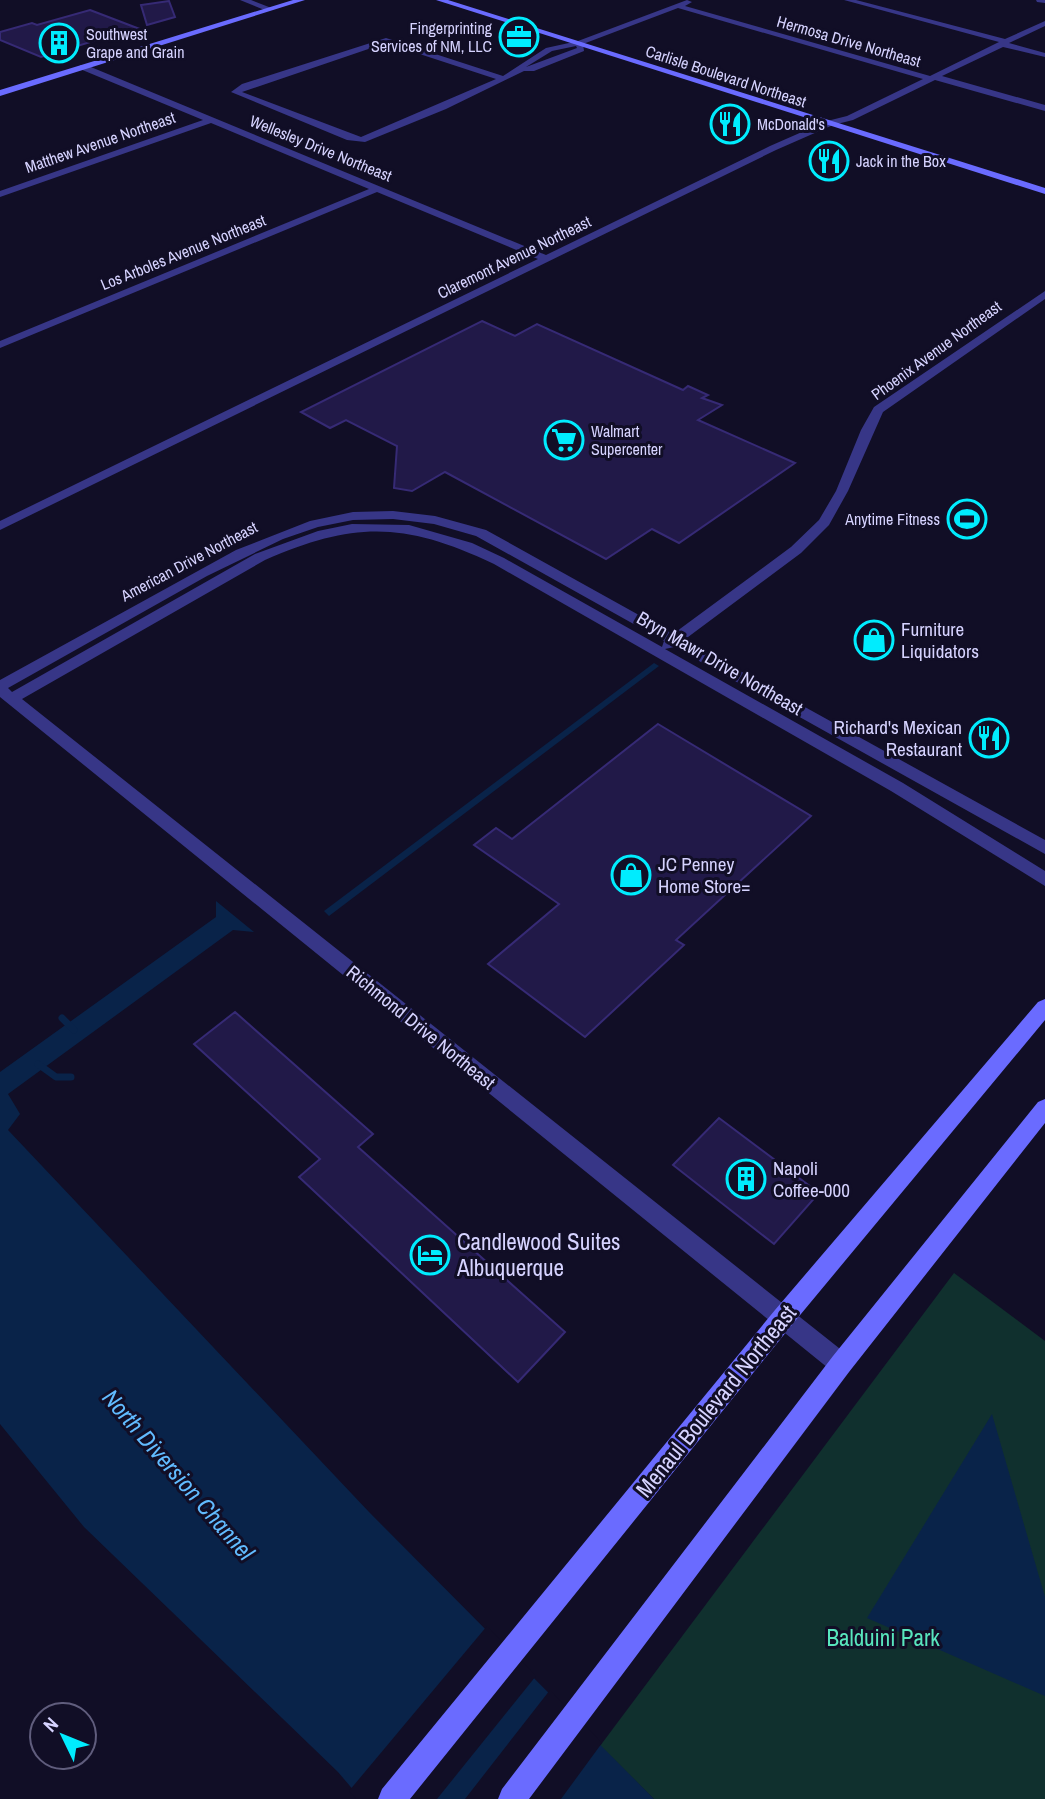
<svg xmlns="http://www.w3.org/2000/svg" width="1045" height="1799" font-family="'Archivo Narrow',sans-serif">
  <style>
    .green { fill: #10302e }
    .water { fill: #092349 }
    .pier { fill: #110e26 }
    .lines { fill: none; stroke-linecap: round; stroke-linejoin: round }
    .stream { stroke: #092349; stroke-width: 7 }
    .building { fill: #211948; stroke: #362a75; stroke-width: 2 }
    .minor { fill: #373687; fill-rule: evenodd }
    .secondary { fill: #6a6bff; fill-rule: evenodd }
    .labels { text-anchor: middle; stroke-width: 6; stroke-linejoin: round; paint-order: stroke }
    .far-poi-label { font-size: 16px; fill: #d6d3ff; stroke: #110e26; text-anchor: start }
    .far-street-label { font-size: 16px; fill: #d6d3ff; stroke: #110e26 }
    .poi-label { font-size: 19px; fill: #d6d3ff; stroke: #110e26; text-anchor: start }
    .street-label { font-size: 19px; fill: #d6d3ff; stroke: #110e26 }
    .near-poi-label { font-size: 23px; fill: #d6d3ff; stroke: #110e26; text-anchor: start }
    .near-street-label { font-size: 23px; fill: #d6d3ff; stroke: #110e26 }
    .near-park-label { font-size: 23px; fill: #58e5bd; stroke: #110e26 }
    .near-water-label { font-size: 24px; font-style: italic; fill: #61bbff; stroke: #110e26 }
  </style>
  <rect width="100%" height="100%" fill="#110e26"/>
  <path class="green" d="M 954,1273 L 1045,1341 L 1045,1799 L 654,1799 L 600,1746 Z"/>
  <g class="water">
    <path d="M 654,663 L 659,666 L 329,916 L 324,911 Z"/>
    <path d="M 216,901 L 254,932 L 233,930 L 8,1094 L 20,1114 L 8,1130 L 369,1512 L 654,1799 L 361,1799 L 338,1772 L 84,1527 L 0,1424 L 0,1072 L 216,917 Z"/>
    <path d="M 992,1414 L 1045,1597 L 1045,1696 L 867,1618 Z"/>
  </g>
  <g class="pier">
    <path d="M 487,1626 L 536,1676 L 437,1799 L 356,1799 L 349,1791 Z"/>
    <path d="M 550,1690 L 602,1743 L 561,1799 L 465,1799 Z"/>
  </g>
  <g class="lines">
    <g class="stream">
      <path d="M 62,1018 L 74,1030"/>
      <path d="M 38,1064 L 56,1077 L 71,1077"/>
    </g>
  </g>
  <g class="building">
    <path d="M 169,1 L 175,17 L 147,25 L 141,5 Z"/>
    <path d="M 90,10 L 137,28 L 41,57 L 0,40 L 0,32 L 32,23 L 37,25 Z"/>
    <path d="M 482,321 L 515,336 L 537,324 L 683,390 L 688,386 L 708,395 L 702,398 L 722,405 L 698,420 L 795,463 L 679,543 L 652,529 L 606,559 L 445,472 L 412,491 L 394,488 L 397,446 L 346,420 L 330,428 L 301,412 Z"/>
    <path d="M 658,724 L 811,816 L 676,940 L 684,945 L 585,1037 L 488,964 L 559,904 L 474,845 L 496,828 L 512,839 Z"/>
    <path d="M 235,1012 L 373,1134 L 358,1147 L 565,1332 L 518,1382 L 299,1177 L 320,1159 L 194,1044 Z"/>
    <path d="M 719,1118 L 819,1193 L 774,1244 L 673,1165 Z"/>
  </g>
  <g class="lines">
    <g class="minor">
      <path d="M 240,0 L 251,0 L 274,9 L 267,11 Z"/>
      <path d="M 687,0 L 692,2 L 685,6 L 930,76 L 999,42 L 844,0 L 856,0 L 1005,39 L 1045,21 L 1045,26 L 1009,43 L 1045,53 L 1045,57 L 1003,47 L 942,76 L 1045,105 L 1045,111 L 935,80 L 853,120 L 833,125 L 776,150 L 0,530 L 0,521 L 538,259 L 377,192 L 0,348 L 0,341 L 369,189 L 211,123 L 0,197 L 0,191 L 203,120 L 80,69 L 80,65 L 86,65 L 546,255 L 770,146 L 827,121 L 847,116 L 923,79 L 678,8 L 583,44 L 584,51 L 534,71 L 524,71 L 446,109 L 365,142 L 347,140 L 231,92 L 242,84 L 386,38 L 503,76 L 546,48 L 578,41 ZM 386,43 L 496,79 L 361,137 L 242,92 ZM 576,46 L 577,48 L 526,67 L 552,51 Z"/>
      <path d="M 1036,0 L 1045,0 L 1045,3 L 1037,2 Z"/>
      <path d="M 1045,291 L 1045,299 L 883,412 L 848,491 L 829,525 L 801,553 L 684,640 L 1045,840 L 1045,854 L 674,647 L 665,649 L 903,783 L 1045,871 L 1045,886 L 891,791 L 494,564 C 405,522 355,521 265,560 L 22,699 L 849,1356 L 852,1364 L 849,1372 L 841,1375 L 833,1372 L 0,697 L 0,680 L 236,550 L 310,521 L 353,512 L 393,511 L 435,516 L 486,530 L 673,634 L 791,547 L 819,520 L 836,491 L 861,430 L 874,407 ZM 393,519 L 434,524 L 476,536 L 664,641 L 662,647 L 504,558 L 472,543 L 409,525 L 352,524 L 318,531 L 255,554 L 12,692 L 8,688 L 207,576 L 283,539 L 318,527 L 353,520 Z"/>
    </g>
    <g class="secondary">
      <path d="M 293,0 L 305,0 L 0,96 L 0,90 Z"/>
      <path d="M 436,0 L 448,0 L 1045,188 L 1045,194 Z"/>
      <path d="M 1045,999 L 1045,1020 L 791,1326 L 410,1799 L 378,1799 L 382,1789 L 775,1310 L 1038,1002 Z"/>
      <path d="M 1045,1099 L 1045,1123 L 849,1372 L 529,1799 L 498,1799 L 502,1789 L 833,1356 L 1038,1102 Z"/>
    </g>
  </g>
  <defs>
    <symbol id="office-ring" viewBox="-11 -11 22 22"><circle r="9.5" fill="#110e26" stroke="#00ecfe" stroke-width="1.5"/><path d="M-6-3h4V-5.5h4V-3h4V5H-6ZM-1-4.5V-3h2v-1.5ZM-6 0V1H6V0Z" fill="#00ecfe"/></symbol>
    <symbol id="building-ring" viewBox="-11 -11 22 22"><circle r="9.5" fill="#110e26" stroke="#00ecfe" stroke-width="1.5"/><path d="M-4-6H4V6H1V3H-1V6H-4ZM-2.5-4.3h1.7v1.8h-1.7ZM.8-4.3h1.7v1.8H.8ZM-2.5-1h1.7V.8h-1.7ZM.8-1h1.7V.8H.8Z" fill="#00ecfe"/></symbol>
    <symbol id="restaurant-ring" viewBox="-11 -11 22 22"><circle r="9.5" fill="#110e26" stroke="#00ecfe" stroke-width="1.5"/><path d="M-5-6h1v4h1v-4h1v4h1v-4h1v5L-1.5 .5V6h-2V.5L-5-1ZM5-6V6H3V1.5H1.5Q1.5-4 5-6Z" fill="#00ecfe"/></symbol>
    <symbol id="supermarket-ring" viewBox="-11 -11 22 22"><circle r="9.5" fill="#110e26" stroke="#00ecfe" stroke-width="1.5"/><path d="M-6-5.5h2.5l.6 2H6L4.5 2H-2.5L-4.4-4H-6ZM-1.5 3.2a1.3 1.3 0 1 0 .1 0ZM3 3.2a1.3 1.3 0 1 0 .1 0Z" fill="#00ecfe"/></symbol>
    <symbol id="stadium-ring" viewBox="-11 -11 22 22"><circle r="9.5" fill="#110e26" stroke="#00ecfe" stroke-width="1.5"/><path d="M0-5a6.5 5 0 1 0 0 10a6.5 5 0 1 0 0-10ZM-3.5-1.8h7v3.6h-7Z" fill="#00ecfe"/></symbol>
    <symbol id="shop-ring" viewBox="-11 -11 22 22"><circle r="9.5" fill="#110e26" stroke="#00ecfe" stroke-width="1.5"/><path d="M-5-2.5h2.3a2.7 3.5 0 0 1 5.4 0H5L5.5 6h-11ZM-1.5-2.5h3a1.5 2.3 0 0 0-3 0Z" fill="#00ecfe"/></symbol>
    <symbol id="hotel-ring" viewBox="-11 -11 22 22"><circle r="9.5" fill="#110e26" stroke="#00ecfe" stroke-width="1.5"/><path d="M-6-4.5h1.5V1H6V5H4.5V3h-9V5H-6ZM-4 0a1.8 1.8 0 1 1 3.6 0ZM.5 0V-2.5h3Q6-2.5 6 0Z" fill="#00ecfe"/></symbol>
  </defs>
  <g fill-rule="evenodd">
    <use href="#office-ring" x="497" y="15" width="44" height="44"/>
    <use href="#building-ring" x="37" y="21" width="44" height="44"/>
    <use href="#restaurant-ring" x="708" y="102" width="44" height="44"/>
    <use href="#restaurant-ring" x="807" y="139" width="44" height="44"/>
    <use href="#supermarket-ring" x="542" y="418" width="44" height="44"/>
    <use href="#stadium-ring" x="945" y="497" width="44" height="44"/>
    <use href="#shop-ring" x="852" y="618" width="44" height="44"/>
    <use href="#restaurant-ring" x="967" y="716" width="44" height="44"/>
    <use href="#shop-ring" x="609" y="853" width="44" height="44"/>
    <use href="#building-ring" x="724" y="1157" width="44" height="44"/>
    <use href="#hotel-ring" x="408" y="1233" width="44" height="44"/>
  </g>
  <g class="labels">
    <g class="far-poi-label">
      <text x="492" y="34" text-anchor="end">Fingerprinting<tspan x="492" dy="18">Services of NM, LLC</tspan></text>
      <text x="86" y="40">Southwest<tspan x="86" dy="18">Grape and Grain</tspan></text>
      <text x="757" y="130">McDonald's</text>
      <text x="856" y="167">Jack in the Box</text>
      <text x="591" y="437">Walmart<tspan x="591" dy="18">Supercenter</tspan></text>
      <text x="940" y="525" text-anchor="end">Anytime Fitness</text>
    </g>
    <g class="far-street-label">
      <text transform="translate(849 41) rotate(16)" y="6">Hermosa Drive Northeast</text>
      <text transform="translate(726 76) rotate(18)" y="6">Carlisle Boulevard Northeast</text>
      <text transform="translate(100 142) rotate(-19)" y="6">Matthew Avenue Northeast</text>
      <text transform="translate(321 148) rotate(22)" y="6">Wellesley Drive Northeast</text>
      <text transform="translate(183 252) rotate(-22)" y="6">Los Arboles Avenue Northeast</text>
      <text transform="translate(514 257) rotate(-26)" y="6">Claremont Avenue Northeast</text>
      <text transform="translate(936 350) rotate(-36)" y="6">Phoenix Avenue Northeast</text>
      <text transform="translate(189 561) rotate(-28)" y="6">American Drive Northeast</text>
    </g>
    <g class="poi-label">
      <text x="901" y="636">Furniture<tspan x="901" dy="22">Liquidators</tspan></text>
      <text x="962" y="734" text-anchor="end">Richard's Mexican<tspan x="962" dy="22">Restaurant</tspan></text>
      <text x="658" y="871">JC Penney<tspan x="658" dy="22">Home Store=</tspan></text>
      <text x="773" y="1175">Napoli<tspan x="773" dy="22">Coffee-000</tspan></text>
    </g>
    <g class="street-label">
      <text transform="translate(720 663) rotate(30)" y="7">Bryn Mawr Drive Northeast</text>
      <text transform="translate(421 1027) rotate(39)" y="7">Richmond Drive Northeast</text>
    </g>
    <g class="near-poi-label">
      <text x="457" y="1250">Candlewood Suites<tspan x="457" dy="26">Albuquerque</tspan></text>
    </g>
    <g class="near-street-label">
      <text transform="translate(716 1401) rotate(-51)" y="8">Menaul Boulevard Northeast</text>
    </g>
    <g class="near-park-label">
      <text x="883" y="1646">Balduini Park</text>
    </g>
    <g class="near-water-label">
      <text transform="translate(178 1475) rotate(49)" y="8">North Diversion Channel</text>
    </g>
  </g>
  <g transform="translate(63 1736) rotate(313)"><circle r="33" fill="#110e26" stroke="#605d7d" stroke-width="2"/>
  <path d="M0-5L12 26L0 18L-12 26Z" fill="#00ecfe"/>
  <text y="-10" font-size="19" font-weight="bold" text-anchor="middle" fill="#d6d3ff">N</text>
  </g>
</svg>
